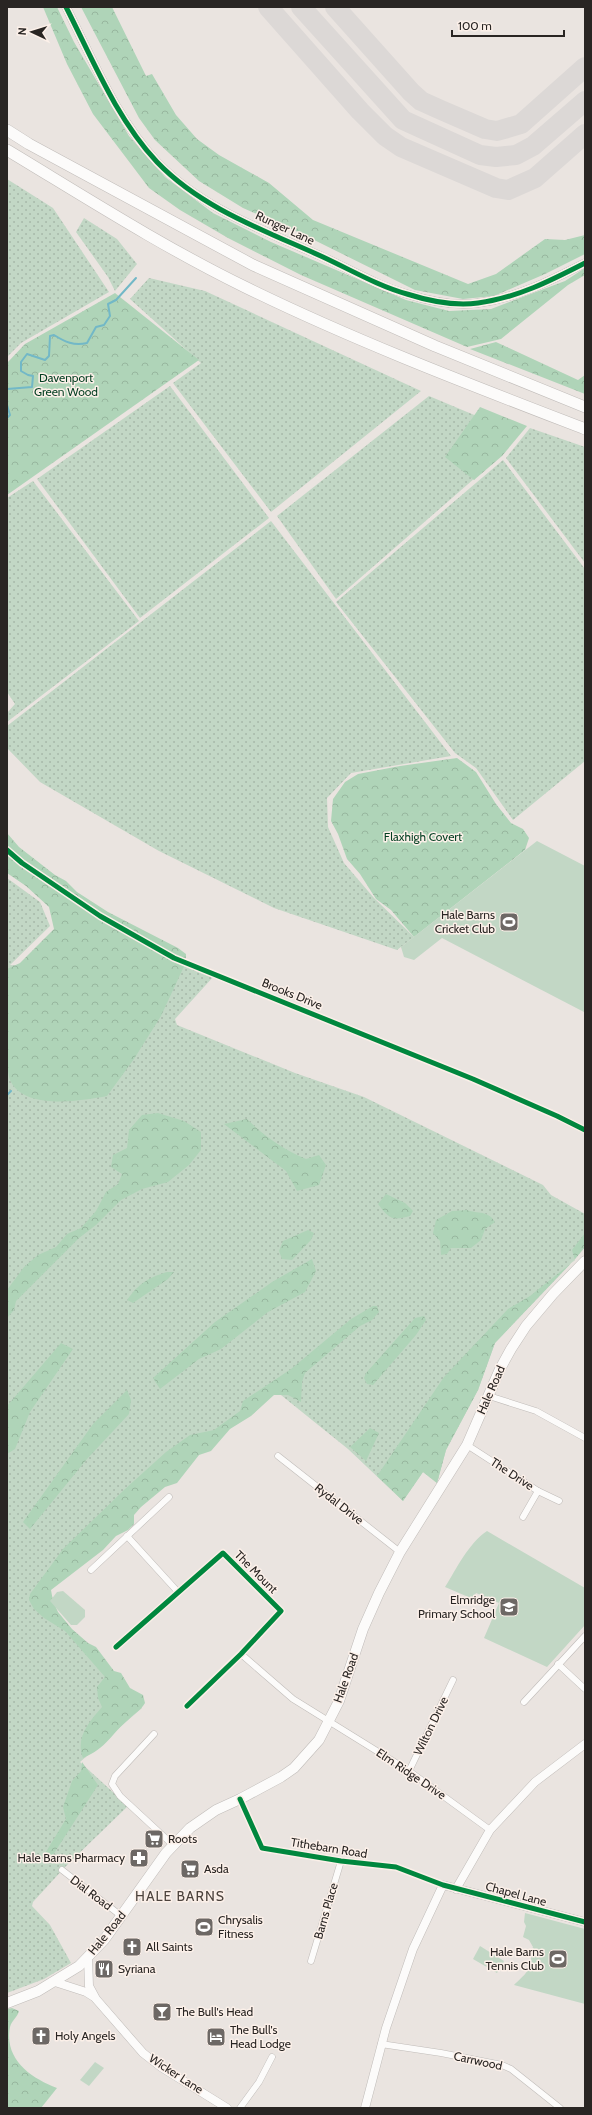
<svg xmlns="http://www.w3.org/2000/svg" width="592" height="2115" font-family="Cabin,sans-serif">
  <style>
    .grass { fill: url(#grass-dots) }
    .forest { fill: url(#forest-crowns) }
    .park { fill: #c2d7c5 }
    .lines { fill: none; stroke-linecap: round; stroke-linejoin: round }
    .stream { stroke: #72b8c7; stroke-width: 2 }
    .taxiway { stroke: #dcd8d6; stroke-width: 20 }
    .minor-casing { stroke: #c0bcb9; stroke-width: 7 }
    .tertiary-casing { stroke: #c0bcb9; stroke-width: 9 }
    .primary-casing { stroke: #c0bcb9; stroke-width: 11 }
    .motorway-casing { stroke: #c0bcb9; stroke-width: 12 }
    .minor { stroke: #fcfbfa; stroke-width: 6 }
    .tertiary { stroke: #fcfbfa; stroke-width: 8 }
    .primary { stroke: #fcfbfa; stroke-width: 10 }
    .motorway { stroke: #fcfbfa; stroke-width: 11 }
    .cycleway-casing { stroke: #fcf0e9; stroke-width: 8 }
    .cycleway { stroke: #00873e; stroke-width: 5 }
    .labels { text-anchor: middle; stroke-width: 3; stroke-linejoin: round; paint-order: stroke }
    .street-label { font-size: 12px; fill: #292523; stroke: #fcf0e9 }
    .park-label { font-size: 12px; fill: #023e21; stroke: #fcf0e9 }
    .poi-label { font-size: 12px; fill: #292523; stroke: #fcf0e9; text-anchor: start }
    .quarter-label { font-size: 14px; letter-spacing: 1px; fill: #4c433d; stroke: #fcf0e9 }
  </style>
  <defs>
    <pattern id="grass-dots" width="8" height="8" patternUnits="userSpaceOnUse"><rect width="8" height="8" fill="#c2d7c5"/><path d="M2 2h.1M6 6h.1" fill="none" stroke="#a7b8a9" stroke-width="1.8" stroke-linecap="round"/></pattern>
    <pattern id="forest-crowns" width="20" height="18" patternUnits="userSpaceOnUse"><rect width="20" height="18" fill="#afd4b8"/><path d="M2 6a3 3 0 1 1 6 0M12 15a3 3 0 1 1 6 0" fill="none" stroke="#97b69e"/></pattern>
  </defs>
  <rect width="100%" height="100%" fill="#eae4e0"/>
  <g class="grass">
    <path d="M 7,179 L 53,208 L 109,292 L 21,343 L 7,357 Z"/>
    <path d="M 84,218 L 117,239 L 137,264 L 115,291 L 108,277 L 76,232 Z"/>
    <path d="M 149,278 L 205,291 L 421,391 L 271,512 L 173,383 L 201,363 L 130,299 Z"/>
    <path d="M 170,386 L 269,518 L 140,618 L 37,479 Z"/>
    <path d="M 429,396 L 479,417 L 475,478 L 336,599 L 277,516 Z"/>
    <path d="M 530,428 L 585,447 L 585,563 L 506,458 Z"/>
    <path d="M 503,460 L 585,569 L 585,761 L 513,820 L 476,768 L 455,753 L 336,602 Z"/>
    <path d="M 33,481 L 139,621 L 7,722 L 7,713 L 15,704 L 7,692 L 7,498 Z"/>
    <path d="M 271,521 L 451,756 L 351,773 L 327,798 L 328,827 L 344,863 L 374,898 L 414,937 L 397,950 L 274,908 L 159,851 L 40,782 L 7,748 L 7,726 Z"/>
    <path d="M 7,878 L 40,902 L 50,926 L 10,965 L 33,967 L 86,912 L 214,976 L 175,1019 L 177,1025 L 295,1073 L 364,1097 L 543,1185 L 551,1195 L 585,1214 L 585,1247 L 575,1259 L 495,1343 L 478,1390 L 446,1450 L 437,1483 L 423,1472 L 403,1501 L 348,1449 L 276,1391 L 254,1413 L 247,1415 L 195,1455 L 39,1596 L 142,1708 L 80,1762 L 128,1806 L 66,1866 L 33,1902 L 32,1906 L 50,1925 L 71,1963 L 44,1979 L 7,1993 Z"/>
  </g>
  <g class="forest">
    <path d="M 43,7 L 57,7 L 74,42 L 129,136 L 165,177 L 213,213 L 271,242 L 406,300 L 449,311 L 491,309 L 565,281 L 585,268 L 585,275 L 568,285 L 501,339 L 467,347 L 301,275 L 228,238 L 180,210 L 149,188 L 93,114 L 67,64 Z"/>
    <path d="M 81,7 L 112,7 L 146,76 L 152,74 L 176,115 L 197,139 L 219,155 L 269,183 L 313,220 L 468,284 L 496,274 L 545,239 L 565,240 L 585,235 L 585,254 L 545,274 L 494,296 L 463,299 L 415,290 L 298,232 L 243,208 L 199,181 L 155,140 L 139,118 Z"/>
    <path d="M 115,293 L 199,360 L 7,495 L 7,363 L 25,344 Z"/>
    <path d="M 496,342 L 578,380 L 585,375 L 585,394 L 470,349 Z"/>
    <path d="M 480,407 L 527,426 L 502,456 L 474,480 L 445,457 Z"/>
    <path d="M 457,758 L 476,772 L 496,804 L 511,823 L 523,829 L 529,838 L 525,850 L 414,937 L 391,910 L 376,899 L 360,874 L 347,859 L 338,834 L 331,821 L 333,799 L 345,782 L 358,774 L 400,766 Z"/>
    <path d="M 7,833 L 19,847 L 55,875 L 66,881 L 77,892 L 108,912 L 178,948 L 186,954 L 186,962 L 161,1016 L 134,1059 L 107,1096 C 81,1101 26,1110 11,1082 C 3,1067 7,990 7,969 L 20,963 L 54,929 L 49,907 L 26,886 L 7,873 Z"/>
    <path d="M 158,1113 L 184,1121 L 201,1132 L 201,1150 L 189,1165 L 168,1182 L 142,1189 L 121,1200 L 96,1225 L 79,1238 L 16,1301 L 14,1310 L 7,1318 L 7,1290 L 24,1267 L 38,1255 L 56,1247 L 67,1234 L 81,1228 L 96,1211 L 106,1192 L 118,1184 L 122,1174 L 111,1167 L 113,1155 L 127,1148 L 129,1130 L 142,1115 Z"/>
    <path d="M 247,1119 C 265,1137 283,1149 306,1159 L 319,1155 L 326,1165 L 319,1185 L 297,1191 L 286,1171 L 224,1124 Z"/>
    <path d="M 386,1194 L 405,1203 L 413,1211 L 410,1216 C 392,1221 389,1219 378,1204 Z"/>
    <path d="M 467,1210 C 478,1214 488,1210 495,1222 L 485,1229 L 481,1240 L 471,1248 L 451,1248 L 447,1254 L 441,1255 L 440,1241 L 433,1233 L 436,1220 L 452,1211 Z"/>
    <path d="M 308,1230 L 314,1233 L 311,1240 L 292,1260 L 282,1259 L 279,1251 L 283,1241 Z"/>
    <path d="M 585,1233 L 585,1247 L 575,1259 L 495,1343 L 478,1390 L 446,1450 L 437,1483 L 423,1472 L 403,1501 L 377,1476 L 444,1377 L 508,1309 L 530,1296 L 575,1260 L 572,1250 Z"/>
    <path d="M 312,1259 L 316,1271 L 305,1292 L 268,1312 L 221,1349 L 199,1359 L 160,1389 L 153,1378 L 215,1322 L 272,1282 Z"/>
    <path d="M 167,1272 L 174,1272 L 168,1279 L 133,1303 L 127,1300 C 139,1283 148,1278 167,1272 Z"/>
    <path d="M 373,1306 L 377,1306 L 379,1312 L 372,1320 L 360,1326 L 305,1373 L 302,1382 L 301,1402 L 288,1395 L 274,1395 L 251,1416 L 230,1429 L 211,1451 L 199,1455 L 177,1483 L 165,1487 L 141,1507 L 134,1515 L 134,1524 L 128,1530 L 116,1536 L 103,1550 L 51,1590 L 53,1601 L 58,1612 L 72,1629 L 88,1643 L 96,1647 L 114,1671 L 121,1673 L 130,1688 L 143,1695 L 145,1703 C 140,1711 136,1712 130,1718 C 111,1734 107,1748 83,1758 C 75,1738 89,1722 102,1707 L 98,1698 L 97,1687 L 105,1677 L 65,1631 L 44,1618 L 34,1609 L 29,1600 L 30,1594 L 63,1549 L 125,1489 L 166,1452 L 190,1435 L 214,1430 L 240,1411 L 243,1401 L 291,1369 L 351,1319 Z"/>
    <path d="M 424,1316 L 426,1320 L 416,1335 L 373,1385 L 367,1384 L 364,1378 L 366,1373 L 415,1318 Z"/>
    <path d="M 61,1343 L 73,1349 L 30,1412 L 15,1449 L 7,1454 L 7,1406 Z"/>
    <path d="M 127,1390 L 131,1400 L 129,1414 L 87,1459 L 30,1529 L 23,1522 L 93,1424 Z"/>
    <path d="M 370,1428 L 379,1433 L 366,1461 L 350,1447 Z"/>
    <path d="M 82,1762 L 98,1785 L 51,1858 L 44,1855 L 66,1819 L 63,1807 L 72,1781 L 81,1771 Z"/>
    <path d="M 12,2008 L 19,2011 C 17,2018 12,2020 10,2027 C 4,2060 31,2078 57,2088 L 41,2108 L 7,2108 L 7,2009 Z"/>
  </g>
  <g class="park">
    <path d="M 537,841 L 585,866 L 584,1012 L 442,938 L 414,960 L 404,957 L 401,947 Z"/>
    <path d="M 487,1531 L 585,1588 L 585,1625 L 547,1667 L 484,1638 L 499,1603 L 476,1593 L 473,1599 L 445,1587 C 457,1568 468,1544 487,1531 Z"/>
    <path d="M 63,1591 L 85,1610 L 85,1617 L 77,1625 L 71,1625 L 50,1601 L 57,1592 Z"/>
    <path d="M 525,1913 L 585,1929 L 585,2004 L 514,1985 C 523,1976 535,1968 530,1953 L 533,1947 L 529,1940 L 523,1937 L 526,1926 L 524,1922 Z"/>
    <path d="M 480,1946 L 504,1961 L 497,1973 L 473,1959 Z"/>
    <path d="M 95,2062 L 104,2068 L 89,2086 L 80,2080 Z"/>
  </g>
  <g class="lines">
    <g class="stream">
      <path d="M 7,389 L 32,387 L 33,376 L 28,375 L 21,371 L 21,362 L 27,354 L 45,360 L 49,356 L 50,336 L 54,335 C 65,342 74,346 87,343 L 96,327 L 104,325 L 110,316 L 108,304 L 116,300 L 136,278"/>
      <path d="M 7,405 L 10,415 L 7,418"/>
      <path d="M 7,1095 L 11,1091"/>
    </g>
    <g class="taxiway">
      <path d="M 268,7 L 360,111 L 385,136 L 401,147 L 496,188 L 508,190 L 535,178 L 585,134"/>
      <path d="M 301,7 L 403,120 L 480,155 L 496,157 L 516,155 L 533,146 L 585,101"/>
      <path d="M 335,7 L 411,92 L 421,101 L 441,110 L 485,129 L 497,131 L 521,124 L 585,67"/>
    </g>
    <defs>
      <g id="minor">
        <path d="M 7,850 L 22,863 L 100,916 L 174,958 L 473,1079 L 557,1116 L 585,1130"/>
        <path d="M 489,1396 L 536,1411 L 585,1438"/>
        <path d="M 467,1445 L 538,1491 L 559,1501"/>
        <path d="M 278,1456 L 400,1552"/>
        <path d="M 523,1517 L 538,1491"/>
        <path d="M 127,1536 L 178,1592"/>
        <path d="M 91,1570 L 169,1497"/>
        <path d="M 116,1647 L 223,1553 L 281,1611 L 241,1654 L 187,1706"/>
        <path d="M 241,1654 L 293,1699 L 409,1771 L 490,1830"/>
        <path d="M 558,1664 L 585,1689"/>
        <path d="M 524,1702 L 585,1636"/>
        <path d="M 154,1734 L 115,1776 L 112,1784 L 120,1796 L 173,1845"/>
        <path d="M 409,1771 L 453,1680"/>
        <path d="M 240,1799 L 262,1848 L 341,1861 L 396,1867 L 443,1885"/>
        <path d="M 62,1870 L 120,1915"/>
        <path d="M 311,1961 L 341,1861"/>
        <path d="M 381,2044 L 441,2053 L 502,2065 L 511,2069 L 560,2108"/>
        <path d="M 240,2108 L 259,2082 L 272,2057"/>
      </g>
      <g id="tertiary">
        <path d="M 66,7 C 93,60 116,118 157,162 C 202,209 266,231 323,257 C 351,270 378,286 407,294 C 429,301 456,306 478,303 C 517,298 552,280 585,263"/>
        <path d="M 456,1889 L 490,1830 L 535,1782 L 585,1744"/>
        <path d="M 88,1958 L 89,1986 L 96,1999 L 143,2053 L 161,2067 L 227,2108"/>
        <path d="M 55,1982 L 86,1992 L 94,1997"/>
        <path d="M 365,2108 L 386,2028 L 413,1949 L 443,1885 L 585,1922"/>
      </g>
      <path id="primary" d="M 7,2003 L 38,1991 L 79,1966 L 104,1940 L 166,1853 L 190,1828 L 216,1810 L 240,1799 L 281,1777 L 294,1768 L 319,1740 L 339,1701 L 363,1629 L 379,1593 L 400,1552 L 467,1445 L 500,1369 L 511,1349 L 526,1326 L 553,1294 L 585,1261"/>
      <g id="motorway">
        <path d="M 7,130 L 29,144 L 253,265 L 435,346 L 585,407"/>
        <path d="M 7,150 C 85,197 163,247 245,287 C 355,341 471,385 585,429"/>
      </g>
    </defs>
    <use href="#minor" class="minor-casing"/>
    <use href="#tertiary" class="tertiary-casing"/>
    <use href="#primary" class="primary-casing"/>
    <use href="#motorway" class="motorway-casing"/>
    <use href="#minor" class="minor"/>
    <use href="#tertiary" class="tertiary"/>
    <use href="#primary" class="primary"/>
    <use href="#motorway" class="motorway"/>
    <defs>
      <g id="cycleway">
        <path d="M 66,7 C 93,60 116,118 157,162 C 202,209 266,231 323,257 C 351,270 378,286 407,294 C 429,301 456,306 478,303 C 517,298 552,280 585,263"/>
        <path d="M 7,850 L 22,863 L 100,916 L 174,958 L 473,1079 L 557,1116 L 585,1130"/>
        <path d="M 116,1647 L 223,1553 L 281,1611 L 241,1654 L 187,1706"/>
        <path d="M 240,1799 L 262,1848 L 341,1861 L 396,1867 L 443,1885 L 585,1922"/>
      </g>
    </defs>
    <use href="#cycleway" class="cycleway-casing"/>
    <use href="#cycleway" class="cycleway"/>
  </g>
  <defs>
    <symbol id="stadium-square" viewBox="-11 -11 22 22"><rect x="-9" y="-9" width="18" height="18" rx="4" fill="#6d6865" stroke="#fcf0e9"/><path d="M0-5a6.5 5 0 1 0 0 10a6.5 5 0 1 0 0-10ZM-3.5-1.8h7v3.6h-7Z" fill="#fff"/></symbol>
    <symbol id="school-square" viewBox="-11 -11 22 22"><rect x="-9" y="-9" width="18" height="18" rx="4" fill="#6d6865" stroke="#fcf0e9"/><path d="M0-5L7-2L0 1L-7-2ZM-4 1L0 2.5L4 1V4Q0 6-4 4Z" fill="#fff"/></symbol>
    <symbol id="supermarket-square" viewBox="-11 -11 22 22"><rect x="-9" y="-9" width="18" height="18" rx="4" fill="#6d6865" stroke="#fcf0e9"/><path d="M-6-5.5h2.5l.6 2H6L4.5 2H-2.5L-4.4-4H-6ZM-1.5 3.2a1.3 1.3 0 1 0 .1 0ZM3 3.2a1.3 1.3 0 1 0 .1 0Z" fill="#fff"/></symbol>
    <symbol id="pharmacy-square" viewBox="-11 -11 22 22"><rect x="-9" y="-9" width="18" height="18" rx="4" fill="#6d6865" stroke="#fcf0e9"/><path d="M-2-6h4v4h4v4h-4v4h-4v-4h-4v-4h4Z" fill="#fff"/></symbol>
    <symbol id="church-square" viewBox="-11 -11 22 22"><rect x="-9" y="-9" width="18" height="18" rx="4" fill="#6d6865" stroke="#fcf0e9"/><path d="M-1.2-6h2.4v3.5h3.3v2.4h-3.3V6h-2.4V-.1h-3.3v-2.4h3.3Z" fill="#fff"/></symbol>
    <symbol id="restaurant-square" viewBox="-11 -11 22 22"><rect x="-9" y="-9" width="18" height="18" rx="4" fill="#6d6865" stroke="#fcf0e9"/><path d="M-5-6h1v4h1v-4h1v4h1v-4h1v5L-1.5 .5V6h-2V.5L-5-1ZM5-6V6H3V1.5H1.5Q1.5-4 5-6Z" fill="#fff"/></symbol>
    <symbol id="bar-square" viewBox="-11 -11 22 22"><rect x="-9" y="-9" width="18" height="18" rx="4" fill="#6d6865" stroke="#fcf0e9"/><path d="M-6-5H6L.8 .8V4.5H3.5V6h-7V4.5H-.8V.8Z" fill="#fff"/></symbol>
    <symbol id="hotel-square" viewBox="-11 -11 22 22"><rect x="-9" y="-9" width="18" height="18" rx="4" fill="#6d6865" stroke="#fcf0e9"/><path d="M-6-4.5h1.5V1H6V5H4.5V3h-9V5H-6ZM-4 0a1.8 1.8 0 1 1 3.6 0ZM.5 0V-2.5h3Q6-2.5 6 0Z" fill="#fff"/></symbol>
  </defs>
  <g fill-rule="evenodd">
    <use href="#stadium-square" x="498" y="911" width="22" height="22"/>
    <use href="#school-square" x="498" y="1596" width="22" height="22"/>
    <use href="#supermarket-square" x="143" y="1828" width="22" height="22"/>
    <use href="#pharmacy-square" x="128" y="1847" width="22" height="22"/>
    <use href="#supermarket-square" x="179" y="1858" width="22" height="22"/>
    <use href="#stadium-square" x="193" y="1916" width="22" height="22"/>
    <use href="#church-square" x="121" y="1936" width="22" height="22"/>
    <use href="#stadium-square" x="547" y="1948" width="22" height="22"/>
    <use href="#restaurant-square" x="93" y="1958" width="22" height="22"/>
    <use href="#bar-square" x="151" y="2001" width="22" height="22"/>
    <use href="#church-square" x="30" y="2025" width="22" height="22"/>
    <use href="#hotel-square" x="205" y="2026" width="22" height="22"/>
  </g>
  <g class="labels">
    <g class="street-label">
      <text transform="translate(285 228) rotate(25)" y="4">Runger Lane</text>
      <text transform="translate(292 994) rotate(22)" y="4">Brooks Drive</text>
      <text transform="translate(491 1390) rotate(-66)" y="4">Hale Road</text>
      <text transform="translate(512 1474) rotate(33)" y="4">The Drive</text>
      <text transform="translate(339 1504) rotate(38)" y="4">Rydal Drive</text>
      <text transform="translate(256 1572) rotate(45)" y="4">The Mount</text>
      <text transform="translate(346 1678) rotate(-70)" y="4">Hale Road</text>
      <text transform="translate(431 1726) rotate(-64)" y="4">Wilton Drive</text>
      <text transform="translate(411 1774) rotate(34)" y="4">Elm Ridge Drive</text>
      <text transform="translate(329 1848) rotate(9)" y="4">Tithebarn Road</text>
      <text transform="translate(91 1893) rotate(37)" y="4">Dial Road</text>
      <text transform="translate(516 1894) rotate(15)" y="4">Chapel Lane</text>
      <text transform="translate(326 1911) rotate(-74)" y="4">Barns Place</text>
      <text transform="translate(107 1933) rotate(-51)" y="4">Hale Road</text>
      <text transform="translate(478 2061) rotate(12)" y="4">Carrwood</text>
      <text transform="translate(176 2074) rotate(33)" y="4">Wicker Lane</text>
    </g>
    <g class="park-label">
      <text x="66" y="382">Davenport<tspan x="66" dy="14">Green Wood</tspan></text>
      <text x="423" y="841">Flaxhigh Covert</text>
    </g>
    <g class="poi-label">
      <text x="495" y="919" text-anchor="end">Hale Barns<tspan x="495" dy="14">Cricket Club</tspan></text>
      <text x="495" y="1604" text-anchor="end">Elmridge<tspan x="495" dy="14">Primary School</tspan></text>
      <text x="168" y="1843">Roots</text>
      <text x="125" y="1862" text-anchor="end">Hale Barns Pharmacy</text>
      <text x="204" y="1873">Asda</text>
      <text x="218" y="1924">Chrysalis<tspan x="218" dy="14">Fitness</tspan></text>
      <text x="146" y="1951">All Saints</text>
      <text x="544" y="1956" text-anchor="end">Hale Barns<tspan x="544" dy="14">Tennis Club</tspan></text>
      <text x="118" y="1973">Syriana</text>
      <text x="176" y="2016">The Bull's Head</text>
      <text x="230" y="2034">The Bull's<tspan x="230" dy="14">Head Lodge</tspan></text>
      <text x="55" y="2040">Holy Angels</text>
    </g>
    <g class="quarter-label">
      <text x="180" y="1901">HALE BARNS</text>
    </g>
  </g>
  <rect width="592" height="2115" fill="none" stroke="#292523" stroke-width="16"/>
  <g transform="translate(32 32) rotate(274)" stroke="#fcf0e9" stroke-width="3" paint-order="stroke">
  <path d="M0-3L7 15L0 10L-7 15Z" fill="#292523"/>
  <text y="-6" font-size="11" font-weight="bold" text-anchor="middle" fill="#292523">N</text>
  </g>
  <path d="M452 30v6h112v-6" fill="none" stroke="#292523" stroke-width="2"/>
  <text x="458" y="30" font-size="12" fill="#292523" stroke="#fcf0e9" stroke-width="3" paint-order="stroke">100 m</text>
</svg>
